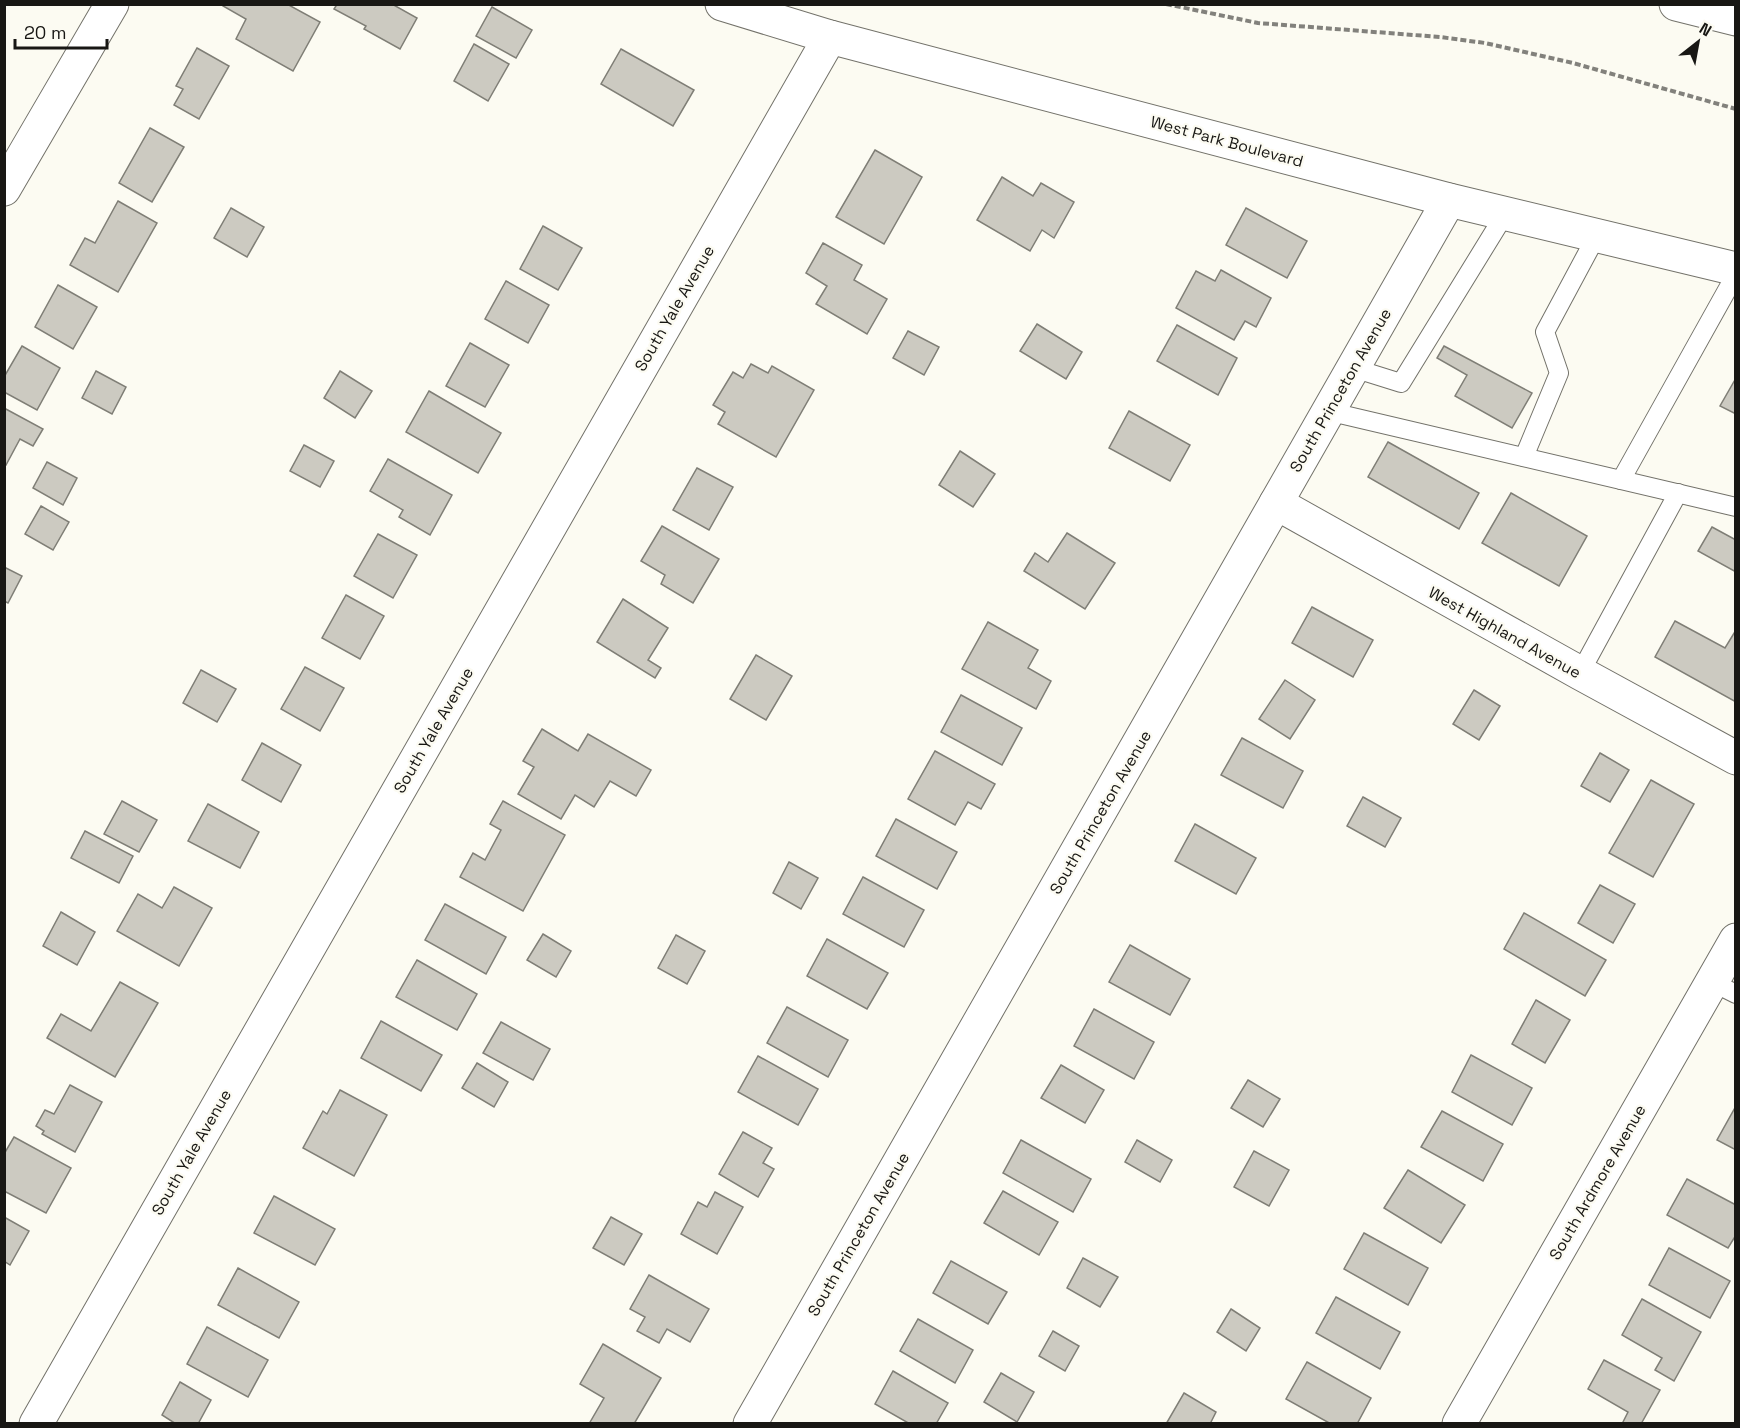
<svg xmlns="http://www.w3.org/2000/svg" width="1740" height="1428" font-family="'Space Grotesk',sans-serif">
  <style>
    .building { fill: #cccac1; stroke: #7f7e76; stroke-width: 1.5 }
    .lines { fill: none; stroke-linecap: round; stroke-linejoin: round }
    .lane-casing { stroke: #73726a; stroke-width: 20 }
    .street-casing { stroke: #73726a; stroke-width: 35 }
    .path { stroke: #82817c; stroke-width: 4; stroke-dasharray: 6 3; stroke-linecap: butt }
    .lane { stroke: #fff; stroke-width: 18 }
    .street { stroke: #fff; stroke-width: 33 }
    .labels { text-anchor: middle; stroke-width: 4.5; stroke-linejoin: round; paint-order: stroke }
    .street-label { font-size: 16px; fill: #181714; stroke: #fcfbf2 }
  </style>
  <rect width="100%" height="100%" fill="#fcfbf2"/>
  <g class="building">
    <path d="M 224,4 L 287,4 L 320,22 L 293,71 L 236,39 L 246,19 L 223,6 Z"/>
    <path d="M 333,4 L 392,4 L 417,18 L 400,49 L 364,29 L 366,26 L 334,9 L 336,6 Z"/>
    <path d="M 492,7 L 532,30 L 516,58 L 476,36 Z"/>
    <path d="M 474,44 L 509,64 L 488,101 L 454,81 Z"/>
    <path d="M 197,48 L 229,66 L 199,119 L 174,105 L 183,89 L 176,86 Z"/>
    <path d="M 621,49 L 694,90 L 673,126 L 601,84 Z"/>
    <path d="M 150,128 L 184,147 L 152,202 L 119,183 Z"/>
    <path d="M 875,150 L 922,177 L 884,244 L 836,217 Z"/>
    <path d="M 1002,177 L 1033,196 L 1041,183 L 1074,202 L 1054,238 L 1042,230 L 1030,251 L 977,220 Z"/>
    <path d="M 118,201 L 157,223 L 118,292 L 70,265 L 85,238 L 95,243 Z"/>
    <path d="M 231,208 L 264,227 L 247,257 L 214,238 Z"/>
    <path d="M 1246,208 L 1307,241 L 1287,278 L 1226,245 Z"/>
    <path d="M 543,226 L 582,248 L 558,290 L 520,269 Z"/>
    <path d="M 823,243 L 862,265 L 854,280 L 887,299 L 867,334 L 816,304 L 827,286 L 806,273 Z"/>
    <path d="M 1221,270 L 1271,298 L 1256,327 L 1245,321 L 1234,340 L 1176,308 L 1196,271 L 1215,281 Z"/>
    <path d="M 506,281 L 549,305 L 528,343 L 485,319 Z"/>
    <path d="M 58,285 L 97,307 L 73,349 L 35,327 Z"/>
    <path d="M 1037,324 L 1082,352 L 1066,379 L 1020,351 Z"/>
    <path d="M 1177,325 L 1237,358 L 1218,395 L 1157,361 Z"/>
    <path d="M 908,331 L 939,347 L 924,375 L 893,358 Z"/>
    <path d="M 470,343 L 509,365 L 485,407 L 446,386 Z"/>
    <path d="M 22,346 L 60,368 L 37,410 L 4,392 L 4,377 Z"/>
    <path d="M 1444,346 L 1532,393 L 1512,428 L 1455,396 L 1467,375 L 1437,358 Z"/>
    <path d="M 751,364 L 768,373 L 772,366 L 814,390 L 776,457 L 718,424 L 725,412 L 713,405 L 733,372 L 743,378 Z"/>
    <path d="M 96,371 L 126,387 L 112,414 L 82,398 Z"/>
    <path d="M 340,371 L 372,391 L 355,418 L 324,398 Z"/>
    <path d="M 1736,378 L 1736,414 L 1720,406 Z"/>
    <path d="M 429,391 L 501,433 L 478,473 L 406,432 Z"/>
    <path d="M 4,408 L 43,429 L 33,446 L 20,439 L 6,465 L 4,464 Z"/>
    <path d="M 1129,411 L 1190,445 L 1170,481 L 1109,448 Z"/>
    <path d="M 1388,442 L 1479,493 L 1459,529 L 1368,477 Z"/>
    <path d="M 304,445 L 334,461 L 320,487 L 290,471 Z"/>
    <path d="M 960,451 L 995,474 L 973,507 L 939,485 Z"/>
    <path d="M 388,459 L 452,495 L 430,535 L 399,517 L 403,510 L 370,491 Z"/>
    <path d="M 47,462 L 77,478 L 63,505 L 33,488 Z"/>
    <path d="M 697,468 L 733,487 L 709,530 L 673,510 Z"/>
    <path d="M 1511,493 L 1587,536 L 1559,586 L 1482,543 Z"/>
    <path d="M 41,506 L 69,522 L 53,550 L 25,534 Z"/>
    <path d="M 662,526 L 719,559 L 693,603 L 661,584 L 665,575 L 641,561 Z"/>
    <path d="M 1712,527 L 1736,540 L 1736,572 L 1698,551 Z"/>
    <path d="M 1067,533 L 1115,563 L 1085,609 L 1024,571 L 1035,553 L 1048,562 Z"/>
    <path d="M 378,534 L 417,555 L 393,598 L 354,576 Z"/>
    <path d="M 4,567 L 22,576 L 8,603 L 4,601 Z"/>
    <path d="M 346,595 L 384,616 L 360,659 L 322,638 Z"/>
    <path d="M 623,599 L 668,628 L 648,660 L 661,668 L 655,678 L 597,642 Z"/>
    <path d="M 1312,607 L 1373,640 L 1353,677 L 1292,643 Z"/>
    <path d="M 1675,621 L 1725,648 L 1736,630 L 1736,702 L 1655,657 Z"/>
    <path d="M 988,622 L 1038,650 L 1028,668 L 1051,681 L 1036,709 L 962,669 Z"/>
    <path d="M 756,655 L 792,676 L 766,720 L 730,699 Z"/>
    <path d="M 305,667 L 344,688 L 320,731 L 281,709 Z"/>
    <path d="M 201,670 L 236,689 L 217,722 L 183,703 Z"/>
    <path d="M 1285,680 L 1315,700 L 1290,739 L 1259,719 Z"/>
    <path d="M 1474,690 L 1500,706 L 1479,740 L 1453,724 Z"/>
    <path d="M 961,695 L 1022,728 L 1002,765 L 941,732 Z"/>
    <path d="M 542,729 L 578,751 L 588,734 L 651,770 L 636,796 L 610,781 L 594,807 L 575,795 L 561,819 L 518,794 L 534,767 L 523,761 Z"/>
    <path d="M 1242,738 L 1303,771 L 1283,808 L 1221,775 Z"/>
    <path d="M 262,743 L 301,765 L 281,802 L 242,780 Z"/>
    <path d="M 935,751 L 995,784 L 981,809 L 968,802 L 955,825 L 908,799 Z"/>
    <path d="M 1600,753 L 1629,770 L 1610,802 L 1581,786 Z"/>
    <path d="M 1651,780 L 1694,804 L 1653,877 L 1609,853 Z"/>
    <path d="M 1363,797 L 1401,818 L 1385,847 L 1347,826 Z"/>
    <path d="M 122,801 L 157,820 L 139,852 L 104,834 Z"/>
    <path d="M 503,801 L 565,835 L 523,911 L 460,877 L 473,853 L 485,860 L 501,830 L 490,824 Z"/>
    <path d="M 208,804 L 259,832 L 240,868 L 188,841 Z"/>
    <path d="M 896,819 L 957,852 L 937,889 L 876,856 Z"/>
    <path d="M 1195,824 L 1256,858 L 1236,894 L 1175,861 Z"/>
    <path d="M 85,831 L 133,856 L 119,883 L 71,858 Z"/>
    <path d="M 789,862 L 818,878 L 801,909 L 773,893 Z"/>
    <path d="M 863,877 L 924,910 L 904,947 L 843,914 Z"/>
    <path d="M 1600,885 L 1635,904 L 1613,943 L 1578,923 Z"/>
    <path d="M 174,887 L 212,908 L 179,966 L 117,931 L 138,894 L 162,908 Z"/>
    <path d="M 445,904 L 506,937 L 486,974 L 425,940 Z"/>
    <path d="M 61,912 L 95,932 L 77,965 L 43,946 Z"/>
    <path d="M 1524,913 L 1606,960 L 1585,996 L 1504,949 Z"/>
    <path d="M 543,934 L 571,951 L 556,977 L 527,960 Z"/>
    <path d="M 676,935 L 705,951 L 687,984 L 658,968 Z"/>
    <path d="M 827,939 L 888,973 L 867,1009 L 807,976 Z"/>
    <path d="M 1130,945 L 1190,979 L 1170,1015 L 1109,982 Z"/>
    <path d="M 417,960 L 477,994 L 457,1030 L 396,997 Z"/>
    <path d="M 120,982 L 158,1003 L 115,1077 L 47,1038 L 61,1014 L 91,1031 Z"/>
    <path d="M 1536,1000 L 1570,1020 L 1545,1063 L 1512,1044 Z"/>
    <path d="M 787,1007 L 848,1040 L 828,1077 L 767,1043 Z"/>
    <path d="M 1094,1009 L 1154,1042 L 1134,1079 L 1074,1046 Z"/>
    <path d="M 381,1021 L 442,1055 L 421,1091 L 361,1058 Z"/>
    <path d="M 501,1022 L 550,1049 L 533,1080 L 483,1053 Z"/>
    <path d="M 1471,1055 L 1532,1088 L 1512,1125 L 1452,1092 Z"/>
    <path d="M 758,1056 L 818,1089 L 798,1125 L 738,1092 Z"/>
    <path d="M 477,1063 L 508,1082 L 494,1107 L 462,1088 Z"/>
    <path d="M 1061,1065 L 1104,1090 L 1085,1123 L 1041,1098 Z"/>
    <path d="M 1248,1080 L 1280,1099 L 1263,1127 L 1231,1108 Z"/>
    <path d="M 70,1085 L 102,1102 L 75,1152 L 42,1134 L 44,1131 L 36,1126 L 45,1110 L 54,1114 Z"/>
    <path d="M 340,1090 L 387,1115 L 354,1176 L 303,1148 L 323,1111 L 327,1114 Z"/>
    <path d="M 1736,1106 L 1736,1150 L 1717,1140 Z"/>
    <path d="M 1442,1111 L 1503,1144 L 1483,1181 L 1421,1147 Z"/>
    <path d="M 743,1132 L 772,1148 L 763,1163 L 774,1169 L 758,1197 L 719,1174 Z"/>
    <path d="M 14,1137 L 71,1168 L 46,1213 L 4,1191 L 4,1154 Z"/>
    <path d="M 1021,1140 L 1091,1179 L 1073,1212 L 1003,1173 Z"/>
    <path d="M 1137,1140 L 1172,1160 L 1160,1182 L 1125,1162 Z"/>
    <path d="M 1254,1151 L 1289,1170 L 1269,1206 L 1234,1187 Z"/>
    <path d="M 1408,1170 L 1465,1205 L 1441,1243 L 1384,1208 Z"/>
    <path d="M 1687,1179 L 1736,1205 L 1736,1235 L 1728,1248 L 1667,1215 Z"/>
    <path d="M 1003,1191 L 1058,1222 L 1039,1255 L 984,1223 Z"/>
    <path d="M 715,1192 L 743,1207 L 717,1254 L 681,1234 L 698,1202 L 707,1207 Z"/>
    <path d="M 274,1196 L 335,1229 L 315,1265 L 254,1233 Z"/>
    <path d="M 4,1217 L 29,1231 L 10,1265 L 4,1261 Z"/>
    <path d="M 611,1217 L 642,1234 L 624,1265 L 593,1248 Z"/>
    <path d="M 1364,1233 L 1428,1268 L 1408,1305 L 1344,1269 Z"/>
    <path d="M 1669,1248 L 1730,1281 L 1710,1318 L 1649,1285 Z"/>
    <path d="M 1083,1258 L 1118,1277 L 1100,1307 L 1067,1288 Z"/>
    <path d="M 951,1261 L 1007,1292 L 988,1324 L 933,1293 Z"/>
    <path d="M 238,1268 L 299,1302 L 279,1338 L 218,1305 Z"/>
    <path d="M 649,1275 L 709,1309 L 690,1342 L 667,1329 L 659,1343 L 637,1331 L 645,1317 L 630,1309 Z"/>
    <path d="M 1336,1297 L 1400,1332 L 1380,1369 L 1316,1333 Z"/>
    <path d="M 1642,1299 L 1701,1332 L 1674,1381 L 1655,1370 L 1662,1358 L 1622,1335 Z"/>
    <path d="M 1231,1309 L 1260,1328 L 1246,1351 L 1217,1332 Z"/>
    <path d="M 918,1319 L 973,1350 L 955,1383 L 900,1351 Z"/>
    <path d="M 207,1327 L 268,1360 L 248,1397 L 187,1364 Z"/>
    <path d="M 1053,1331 L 1079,1346 L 1065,1371 L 1039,1356 Z"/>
    <path d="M 603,1344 L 661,1378 L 634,1424 L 589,1424 L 604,1398 L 580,1384 Z"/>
    <path d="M 1604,1360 L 1660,1390 L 1641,1424 L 1622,1424 L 1628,1412 L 1588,1389 Z"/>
    <path d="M 1307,1362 L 1371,1398 L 1357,1424 L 1331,1424 L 1286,1399 Z"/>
    <path d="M 893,1371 L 948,1403 L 936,1424 L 910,1424 L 875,1404 Z"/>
    <path d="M 1001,1373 L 1034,1392 L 1017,1422 L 984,1402 Z"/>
    <path d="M 180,1382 L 211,1400 L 198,1424 L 176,1424 L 162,1415 Z"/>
    <path d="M 1184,1393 L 1216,1412 L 1210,1424 L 1166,1424 Z"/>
  </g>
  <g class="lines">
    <defs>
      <g id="lane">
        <path d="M 1353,368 L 1401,383 L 1505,214"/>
        <path d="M 1327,411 L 1736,507"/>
        <path d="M 1524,457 L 1559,373 L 1545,332 L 1597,235"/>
        <path d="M 1621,480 L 1736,274"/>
        <path d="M 1580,673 L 1678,493"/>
        <path d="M 1712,982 L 1736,994"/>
      </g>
      <g id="street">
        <path d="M 722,4 L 830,37 L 1449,200 L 1736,269"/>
        <path d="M 1676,4 L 1736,19"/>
        <path d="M 4,189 L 112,4"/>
        <path d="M 1276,503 L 1580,673 L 1736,758"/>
        <path d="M 36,1424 L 830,37"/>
        <path d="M 750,1424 L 1449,200"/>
        <path d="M 1459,1424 L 1736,940"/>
      </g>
    </defs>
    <use href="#lane" class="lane-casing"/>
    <use href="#street" class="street-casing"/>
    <path class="path" d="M 1166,4 L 1258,23 L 1440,37 L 1485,43 L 1573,63 L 1736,109"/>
    <use href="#lane" class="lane"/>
    <use href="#street" class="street"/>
  </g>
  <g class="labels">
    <g class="street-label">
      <text transform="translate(1227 141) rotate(15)" y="6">West Park Boulevard</text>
      <text transform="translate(674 308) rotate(-60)" y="6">South Yale Avenue</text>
      <text transform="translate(1340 390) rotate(-60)" y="6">South Princeton Avenue</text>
      <text transform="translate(1505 632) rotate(29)" y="6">West Highland Avenue</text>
      <text transform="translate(433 730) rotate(-60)" y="6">South Yale Avenue</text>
      <text transform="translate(1100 812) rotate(-60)" y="6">South Princeton Avenue</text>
      <text transform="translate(191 1152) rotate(-60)" y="6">South Yale Avenue</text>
      <text transform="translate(1597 1182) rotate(-60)" y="6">South Ardmore Avenue</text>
      <text transform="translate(858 1234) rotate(-60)" y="6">South Princeton Avenue</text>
    </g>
  </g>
  <rect width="1740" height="1428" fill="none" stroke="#181714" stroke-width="12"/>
  <g transform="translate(1698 42) rotate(31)" stroke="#fcfbf2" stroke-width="4.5" paint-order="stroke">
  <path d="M0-4.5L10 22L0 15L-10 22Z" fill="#181714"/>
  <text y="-9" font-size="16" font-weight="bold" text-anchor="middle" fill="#181714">N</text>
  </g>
  <path d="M15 39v9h92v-9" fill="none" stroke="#181714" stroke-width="3"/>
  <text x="24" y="39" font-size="18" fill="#181714" stroke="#fcfbf2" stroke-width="4.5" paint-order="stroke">20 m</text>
</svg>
